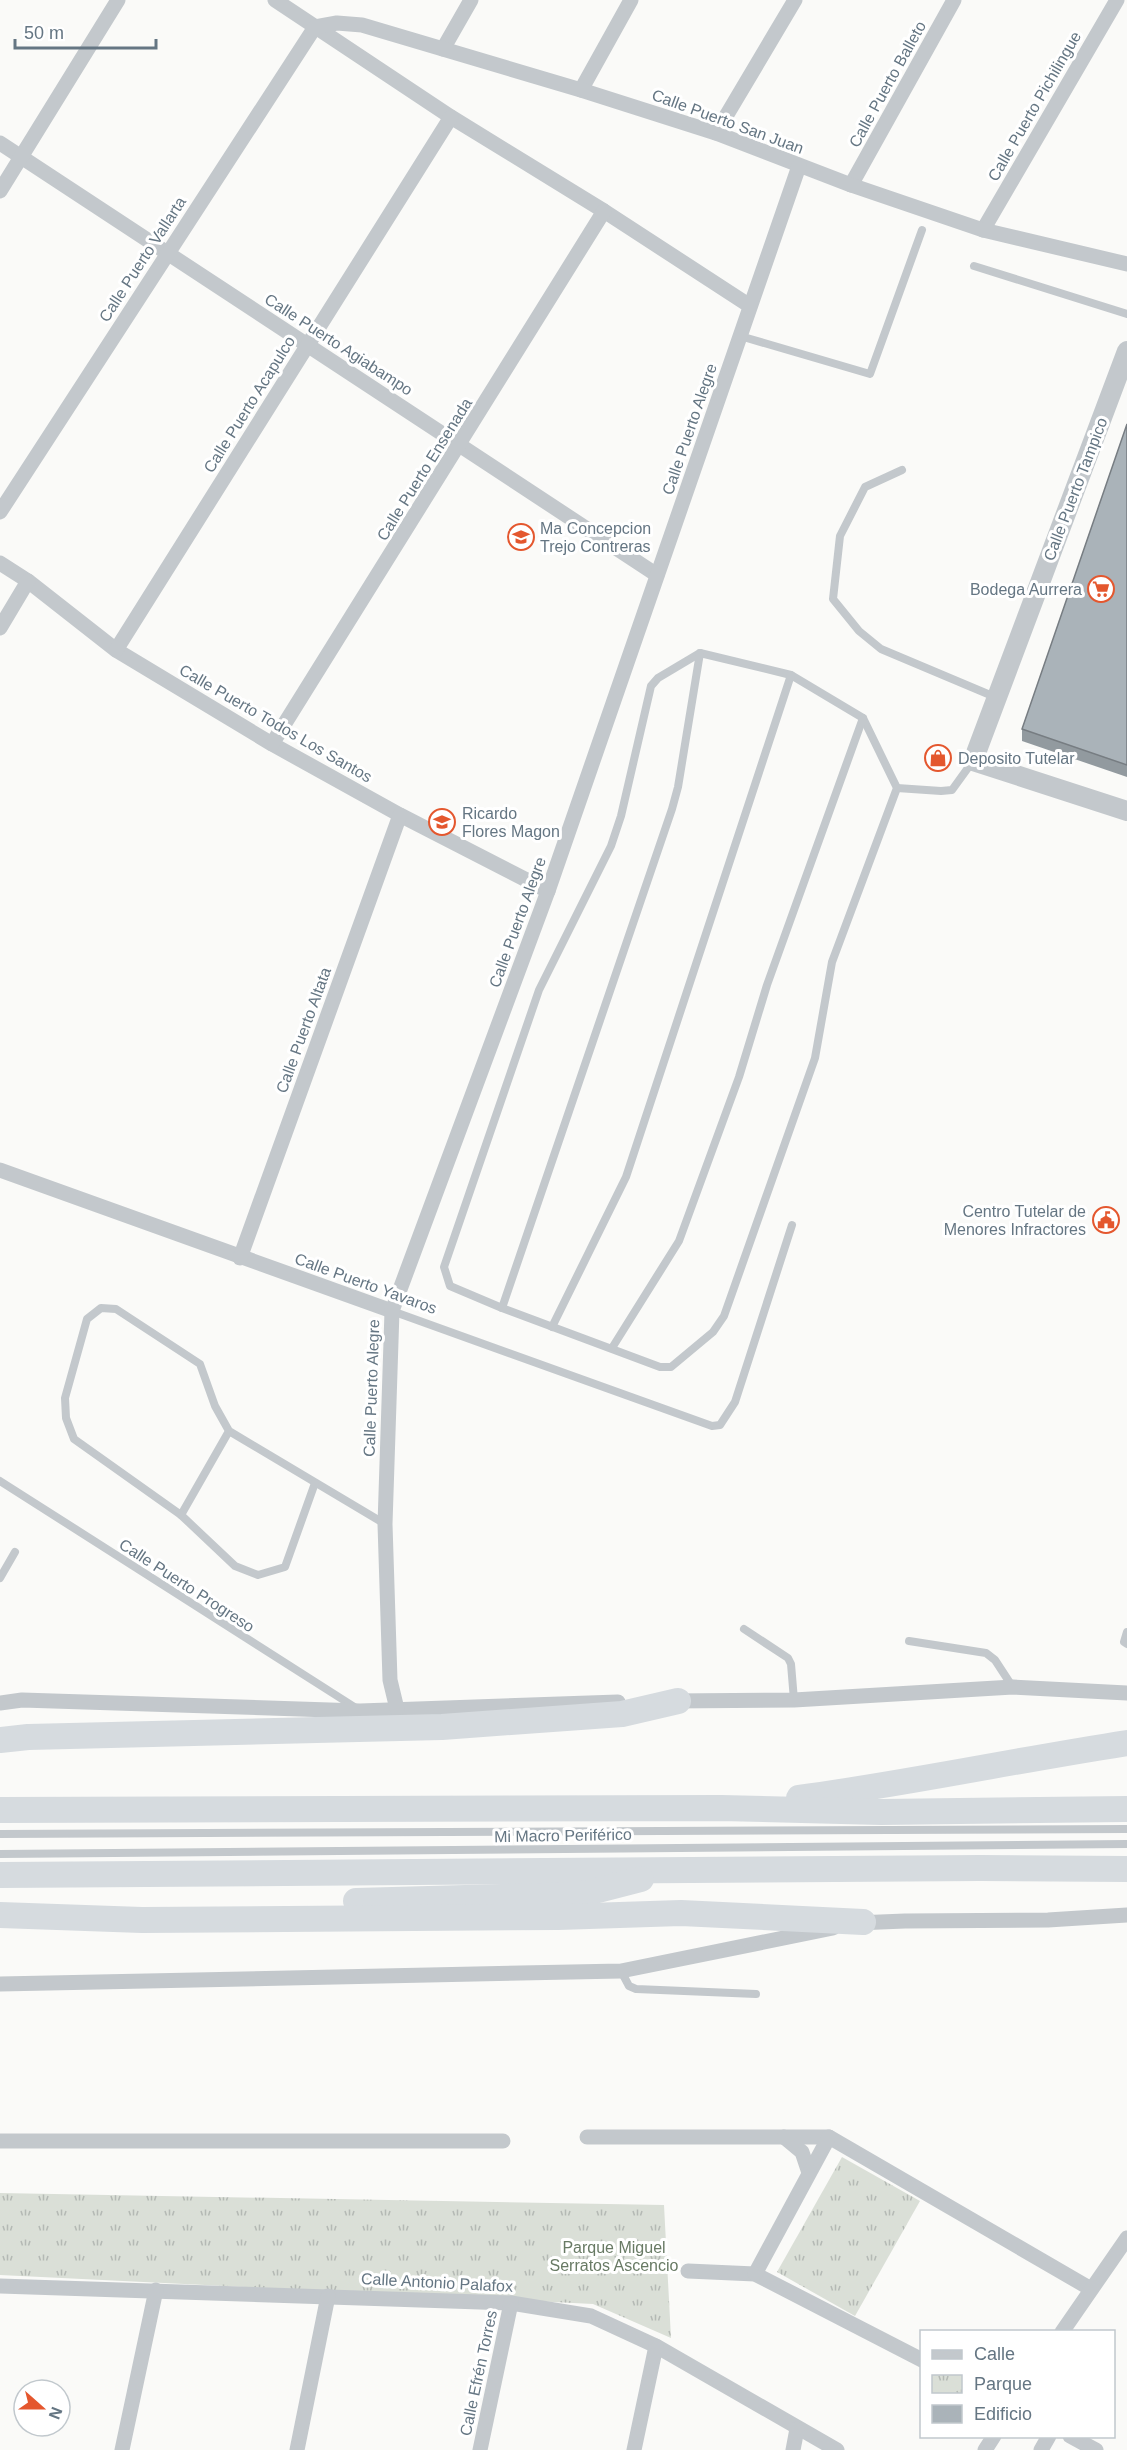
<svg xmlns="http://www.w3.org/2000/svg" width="1127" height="2450" font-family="Arial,sans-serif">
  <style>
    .park { fill: url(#park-tufts) }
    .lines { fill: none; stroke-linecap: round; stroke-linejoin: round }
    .service { stroke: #c3c8cc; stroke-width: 8 }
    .minor { stroke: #c3c8cc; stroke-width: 15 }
    .tertiary { stroke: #c3c8cc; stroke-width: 20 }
    .trunk { stroke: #d6dbdf; stroke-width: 26 }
    .wall { fill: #929a9f }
    .building { fill: #aab3b9; stroke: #777d82; stroke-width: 1.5 }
    .labels { text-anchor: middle; stroke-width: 6; stroke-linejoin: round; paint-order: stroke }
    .street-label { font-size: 16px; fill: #657683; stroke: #fff }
    .poi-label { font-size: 16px; fill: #657683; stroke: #fff; text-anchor: start }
    .park-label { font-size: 16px; fill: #687a64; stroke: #fff }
  </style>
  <defs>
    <pattern id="park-tufts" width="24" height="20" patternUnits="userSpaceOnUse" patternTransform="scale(1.5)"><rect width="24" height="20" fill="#dadfd7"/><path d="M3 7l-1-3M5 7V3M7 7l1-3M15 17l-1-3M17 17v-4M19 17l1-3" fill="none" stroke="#b4b9b4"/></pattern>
  </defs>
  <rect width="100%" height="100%" fill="#fafaf8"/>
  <g class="park">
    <path d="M 842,2157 L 920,2201 L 855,2316 L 777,2272 Z"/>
    <path d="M 0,2193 L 664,2205 L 671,2338 L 593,2304 L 0,2275 Z"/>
  </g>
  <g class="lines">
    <g class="service">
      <path d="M 974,266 L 1127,314"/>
      <path d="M 740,336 L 870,374 L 922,230"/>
      <path d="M 902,470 L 865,487 L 840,536 L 833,599 L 859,631 L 881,649 L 995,697"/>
      <path d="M 700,653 L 791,675 L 863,718 L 897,788 L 832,962 L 815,1058 L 724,1316 L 713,1332 L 671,1367 L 660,1367 L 502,1308 L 450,1286 L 444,1267 L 539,990 L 611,846 L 621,816 L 651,686 L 658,678 Z"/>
      <path d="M 897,788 L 941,791 L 952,790 L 973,761"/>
      <path d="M 502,1308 L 672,809 L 678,787 L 700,653"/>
      <path d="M 392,1311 L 712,1426 L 720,1425 L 735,1402 L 792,1225"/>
      <path d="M 552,1327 L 626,1177 L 791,675"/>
      <path d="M 612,1348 L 679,1241 L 739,1077 L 767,985 L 863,718"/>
      <path d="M 229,1431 L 181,1515 L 74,1439 L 66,1418 L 65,1398 L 87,1319 L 101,1308 L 116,1309 L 200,1364 L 215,1406 L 229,1431 L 385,1524"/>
      <path d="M 0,1481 L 356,1708"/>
      <path d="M 181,1515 L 235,1566 L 258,1575 L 285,1567 L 315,1483"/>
      <path d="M 0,1578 L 15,1552"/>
      <path d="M 744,1629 L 788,1658 L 791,1664 L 794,1700"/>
      <path d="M 1127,1632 L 1124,1642 L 1127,1644"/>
      <path d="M 909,1641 L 986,1653 L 995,1660 L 1012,1686"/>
      <path d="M 0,1834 L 1127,1829"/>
      <path d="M 0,1854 L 1127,1844"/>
      <path d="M 621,1971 L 629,1986 L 636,1989 L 756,1994"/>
    </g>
    <g class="minor">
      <path d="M 275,0 L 451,117 L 604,211 L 750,306"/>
      <path d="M 443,49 L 471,0"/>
      <path d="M 581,90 L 631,0"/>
      <path d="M 716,133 L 795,0"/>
      <path d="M 0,143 L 657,575"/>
      <path d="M 851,185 L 954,0"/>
      <path d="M 0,191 L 118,0"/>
      <path d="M 983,230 L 1117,0"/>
      <path d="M 0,512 L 315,27 L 337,23 L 362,25 L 581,90 L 716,133 L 851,185 L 983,230 L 1127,264"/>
      <path d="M 0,563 L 28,581 L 116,650 L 272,744 L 400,815 L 548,891"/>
      <path d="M 0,628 L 28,581"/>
      <path d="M 116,650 L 451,117"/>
      <path d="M 272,744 L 604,211"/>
      <path d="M 0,1170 L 392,1311"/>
      <path d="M 240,1258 L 400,815"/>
      <path d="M 672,1701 L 794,1700 L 1013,1687 L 1127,1693"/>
      <path d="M 0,1703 L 22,1700 L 360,1711 L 618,1702"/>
      <path d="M 397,1709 L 390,1680 L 385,1524 L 392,1311 L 548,891 L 799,166"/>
      <path d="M 856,1923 L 905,1921 L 1048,1920 L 1127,1915"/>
      <path d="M 0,1984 L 621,1971 L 833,1928"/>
      <path d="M 587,2137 L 829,2137 L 1091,2289"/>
      <path d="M 784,2137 L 802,2152 L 809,2173"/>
      <path d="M 0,2141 L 503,2141"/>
      <path d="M 688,2271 L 755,2274 L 922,2360"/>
      <path d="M 755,2274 L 829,2137"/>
      <path d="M 0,2286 L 511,2303 L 591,2316 L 656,2346 L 837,2450"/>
      <path d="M 1062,2332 L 1127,2238"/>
      <path d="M 1070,2436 L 1096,2450"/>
      <path d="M 122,2450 L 156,2290"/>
      <path d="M 297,2450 L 328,2296"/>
      <path d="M 480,2450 L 511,2303"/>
      <path d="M 634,2450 L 656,2346"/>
      <path d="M 793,2450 L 797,2429"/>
      <path d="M 985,2450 L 994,2436"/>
      <path d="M 1041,2450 L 1049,2436"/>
    </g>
    <path class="tertiary" d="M 1127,351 L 973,761 L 1127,811"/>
    <g class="trunk">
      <path d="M 0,1740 L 28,1737 L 442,1727 L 622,1714 L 678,1701"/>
      <path d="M 799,1798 C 909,1783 1017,1760 1127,1743"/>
      <path d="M 0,1810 L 721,1808 L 881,1812 L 1127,1809"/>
      <path d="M 0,1875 L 980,1868 L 1127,1869"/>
      <path d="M 356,1901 L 579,1895 L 641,1879"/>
      <path d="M 0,1915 L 142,1920 L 558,1917 L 681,1913 L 863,1922"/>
    </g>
  </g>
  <path class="wall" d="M 1127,424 L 1127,777 L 1022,741 L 1022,729 Z"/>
  <path class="building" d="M 1127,424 L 1127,765 L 1022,729 Z"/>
  <defs>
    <symbol id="school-ring" viewBox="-11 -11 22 22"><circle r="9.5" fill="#fff" stroke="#e4572e" stroke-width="1.5"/><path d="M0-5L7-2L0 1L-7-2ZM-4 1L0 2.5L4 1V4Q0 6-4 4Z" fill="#e4572e"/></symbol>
    <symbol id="supermarket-ring" viewBox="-11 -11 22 22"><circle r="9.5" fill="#fff" stroke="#e4572e" stroke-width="1.5"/><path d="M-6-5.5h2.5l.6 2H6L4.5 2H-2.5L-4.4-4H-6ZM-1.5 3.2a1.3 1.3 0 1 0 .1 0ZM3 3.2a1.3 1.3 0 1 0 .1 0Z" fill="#e4572e"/></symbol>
    <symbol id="shop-ring" viewBox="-11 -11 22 22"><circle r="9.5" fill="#fff" stroke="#e4572e" stroke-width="1.5"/><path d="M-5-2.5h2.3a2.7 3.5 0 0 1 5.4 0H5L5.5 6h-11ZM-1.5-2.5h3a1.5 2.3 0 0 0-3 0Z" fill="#e4572e"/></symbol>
    <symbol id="civic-ring" viewBox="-11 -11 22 22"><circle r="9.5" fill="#fff" stroke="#e4572e" stroke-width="1.5"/><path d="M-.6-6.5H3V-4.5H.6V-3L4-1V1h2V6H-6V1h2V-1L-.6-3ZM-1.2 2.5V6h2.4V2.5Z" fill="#e4572e"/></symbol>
  </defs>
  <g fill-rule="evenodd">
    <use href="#school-ring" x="506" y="522" width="30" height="30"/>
    <use href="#supermarket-ring" x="1086" y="574" width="30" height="30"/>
    <use href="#shop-ring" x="923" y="743" width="30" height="30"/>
    <use href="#school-ring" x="427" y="807" width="30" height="30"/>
    <use href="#civic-ring" x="1091" y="1205" width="30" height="30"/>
  </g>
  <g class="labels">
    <g class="street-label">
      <text transform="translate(887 84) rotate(-61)" y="6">Calle Puerto Balleto</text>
      <text transform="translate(1034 106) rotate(-60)" y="6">Calle Puerto Pichilingue</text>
      <text transform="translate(728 121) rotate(20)" y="6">Calle Puerto San Juan</text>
      <text transform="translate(142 259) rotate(-57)" y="6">Calle Puerto Vallarta</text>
      <text transform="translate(339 344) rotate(33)" y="6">Calle Puerto Agiabampo</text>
      <text transform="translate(249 404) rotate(-58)" y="6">Calle Puerto Acapulco</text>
      <text transform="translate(689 429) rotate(-71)" y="6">Calle Puerto Alegre</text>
      <text transform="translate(424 469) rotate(-58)" y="6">Calle Puerto Ensenada</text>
      <text transform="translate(1075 489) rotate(-69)" y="6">Calle Puerto Tampico</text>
      <text transform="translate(276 723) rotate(30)" y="6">Calle Puerto Todos Los Santos</text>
      <text transform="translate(517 922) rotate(-70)" y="6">Calle Puerto Alegre</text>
      <text transform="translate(303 1030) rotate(-70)" y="6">Calle Puerto Altata</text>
      <text transform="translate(366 1283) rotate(20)" y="6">Calle Puerto Yavaros</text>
      <text transform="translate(371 1388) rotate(-88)" y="6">Calle Puerto Alegre</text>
      <text transform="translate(187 1585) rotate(33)" y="6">Calle Puerto Progreso</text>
      <text transform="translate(563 1835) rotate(-1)" y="6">Mi Macro Periférico</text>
      <text transform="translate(437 2282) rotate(3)" y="6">Calle Antonio Palafox</text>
      <text transform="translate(478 2373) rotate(-78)" y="6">Calle Efrén Torres</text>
    </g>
    <g class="poi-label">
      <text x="540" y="534">Ma Concepcion<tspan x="540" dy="18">Trejo Contreras</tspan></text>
      <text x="1082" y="595" text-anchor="end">Bodega Aurrera</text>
      <text x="958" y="764">Deposito Tutelar</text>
      <text x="462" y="819">Ricardo<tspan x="462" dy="18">Flores Magon</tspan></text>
      <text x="1086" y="1217" text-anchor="end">Centro Tutelar de<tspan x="1086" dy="18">Menores Infractores</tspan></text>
    </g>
    <g class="park-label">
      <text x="614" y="2253">Parque Miguel<tspan x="614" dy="18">Serratos Ascencio</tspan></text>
    </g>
  </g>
  <rect x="920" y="2330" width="195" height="108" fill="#ffffff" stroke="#c1c8cd" stroke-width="1.5"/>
  <rect x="932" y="2350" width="30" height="9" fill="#c3c8cc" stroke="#c1c8cd" stroke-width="1.5"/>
  <text x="974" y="2360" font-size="18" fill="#657683">Calle</text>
  <rect x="932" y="2375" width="30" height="18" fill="url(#park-tufts)" stroke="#c1c8cd" stroke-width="1.5"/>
  <text x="974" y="2390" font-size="18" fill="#657683">Parque</text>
  <rect x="932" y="2405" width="30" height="18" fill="#aab3b9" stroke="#c1c8cd" stroke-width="1.5"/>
  <text x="974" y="2420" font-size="18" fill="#657683">Edificio</text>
  <g transform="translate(42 2408) rotate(111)"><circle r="28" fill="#ffffff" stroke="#c1c8cd" stroke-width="1.5"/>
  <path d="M0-4.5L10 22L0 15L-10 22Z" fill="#e4572e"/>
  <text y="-9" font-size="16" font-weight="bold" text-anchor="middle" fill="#657683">N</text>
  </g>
  <path d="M15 39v9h141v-9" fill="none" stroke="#657683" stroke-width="3"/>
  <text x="24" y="39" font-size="18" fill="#657683" stroke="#ffffff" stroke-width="4.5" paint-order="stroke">50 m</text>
</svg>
